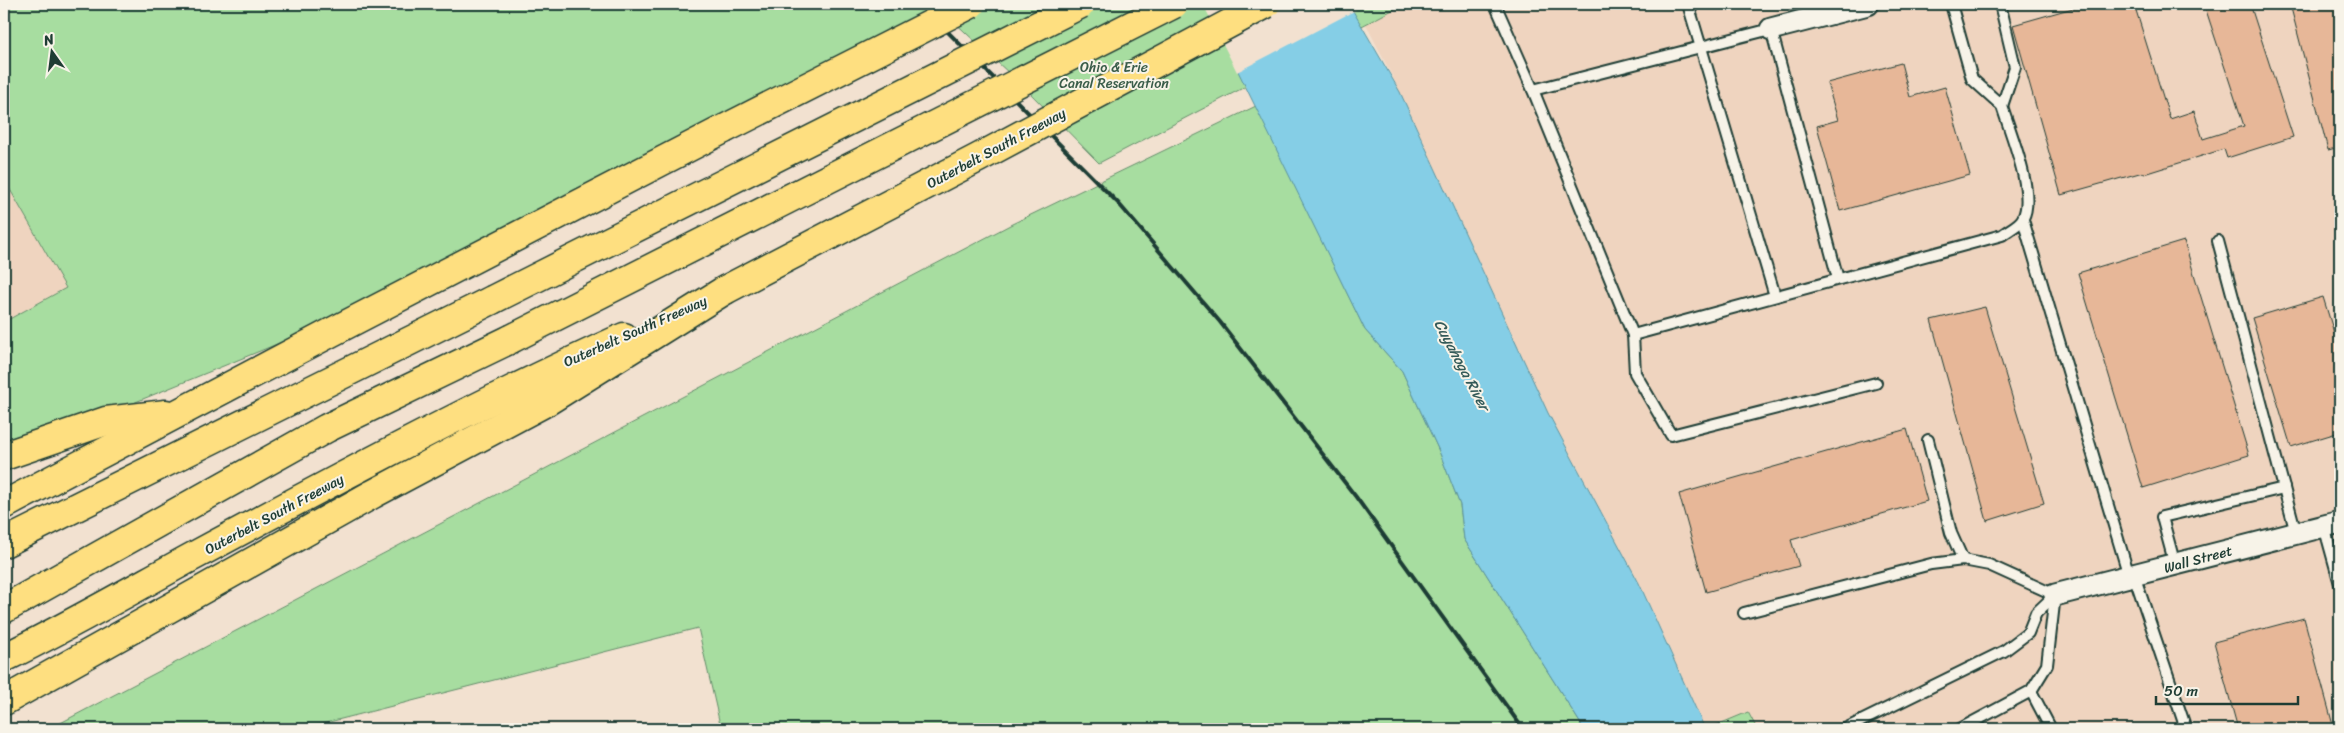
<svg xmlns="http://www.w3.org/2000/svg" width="2344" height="733" font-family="Sriracha,sans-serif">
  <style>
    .built { fill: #efd4bf }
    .green { fill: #a7dda0; stroke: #638d6a }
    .water { fill: #85cee6; stroke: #5c949f }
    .pier { fill: #f2e1d0 }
    .building { fill: #e7b798; stroke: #1f3d34 }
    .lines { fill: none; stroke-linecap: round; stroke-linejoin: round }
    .service-casing { stroke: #1f3d34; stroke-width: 14 }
    .minor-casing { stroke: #1f3d34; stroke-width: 25 }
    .motorway-casing { stroke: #1f3d34; stroke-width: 31 }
    .service { stroke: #f7f3e8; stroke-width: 10 }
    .minor { stroke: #f7f3e8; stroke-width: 21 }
    .motorway { stroke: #fedf80; stroke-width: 28 }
    .rail { stroke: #1f3d34; stroke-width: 4 }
    .motorway-bridge-casing { stroke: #1f3d34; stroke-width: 31; stroke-linecap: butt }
    .motorway-bridge { stroke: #fedf80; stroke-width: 28 }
    .labels { text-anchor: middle; stroke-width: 4; stroke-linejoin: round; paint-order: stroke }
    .park-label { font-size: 14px; fill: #3a5d4a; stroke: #f7f3e8 }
    .street-label { font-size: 14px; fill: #1f3d34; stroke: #f7f3e8 }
    .water-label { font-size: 15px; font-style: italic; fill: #335a58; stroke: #f7f3e8 }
  </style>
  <rect width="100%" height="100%" fill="#f2e1d0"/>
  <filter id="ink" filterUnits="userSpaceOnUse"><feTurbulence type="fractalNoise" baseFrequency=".02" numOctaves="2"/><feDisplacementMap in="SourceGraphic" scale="10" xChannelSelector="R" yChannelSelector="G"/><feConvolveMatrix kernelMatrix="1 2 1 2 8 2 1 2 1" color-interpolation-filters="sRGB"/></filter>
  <g filter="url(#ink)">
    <g class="built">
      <path d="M 1356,4 L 2340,4 L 2340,729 L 1757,729 L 1748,712 L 1705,729 L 1639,583 L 1548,413 L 1400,92 Z"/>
      <path d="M 4,179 L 66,288 L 4,322 Z"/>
    </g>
    <g class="green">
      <path d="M 4,4 L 920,4 L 941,25 L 333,321 L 4,456 L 4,322 L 66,288 L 4,179 Z"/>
      <path d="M 935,4 L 1404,4 L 1099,163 L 1026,89 Z"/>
      <path d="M 1256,106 L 1365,330 L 1402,371 L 1439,451 L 1460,505 L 1464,539 L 1584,729 L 721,729 L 698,628 L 302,729 L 49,729 L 1012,224 Z"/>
      <path d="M 1748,712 L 1757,729 L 1707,729 Z"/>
    </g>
    <path class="water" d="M 1205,4 L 1349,4 L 1400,92 L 1548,413 L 1639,583 L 1705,729 L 1584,729 L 1464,539 L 1460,505 L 1439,451 L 1402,371 L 1365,330 Z"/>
    <path class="pier" d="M 1203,4 L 1352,4 L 1356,10 L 1237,72 Z"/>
    <g class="building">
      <path d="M 2087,4 L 2134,4 L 2170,119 L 2194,111 L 2203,139 L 2244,126 L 2204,4 L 2250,4 L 2293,137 L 2227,158 L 2224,149 L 2144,174 L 2143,172 L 2061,195 L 2013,25 Z"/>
      <path d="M 2290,4 L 2340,4 L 2340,147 L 2328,150 Z"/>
      <path d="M 1901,63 L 1910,97 L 1945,87 L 1970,175 L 1840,211 L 1817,126 L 1838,120 L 1827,83 Z"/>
      <path d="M 2184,241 L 2249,455 L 2143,488 L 2078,273 Z"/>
      <path d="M 2323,297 L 2340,352 L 2340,432 L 2291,447 L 2252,318 Z"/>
      <path d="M 1985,307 L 2044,503 L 1987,521 L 1931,320 Z"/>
      <path d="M 1907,429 L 1927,501 L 1791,540 L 1799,566 L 1706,592 L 1679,494 Z"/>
      <path d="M 2304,618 L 2334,729 L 2238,729 L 2214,642 Z"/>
    </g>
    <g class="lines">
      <defs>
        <g id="service">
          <path d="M 1495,4 L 1533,90 L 1771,29 L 1838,279"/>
          <path d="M 1688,4 L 1775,296"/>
          <path d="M 1951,4 L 1972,79 L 2002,106 L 2015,67 L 2000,4"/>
          <path d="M 1533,90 L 1633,335 L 2002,235 C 2008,230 2020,225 2023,218 C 2036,194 2010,132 2002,106"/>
          <path d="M 2023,220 L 2129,576"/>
          <path d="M 2218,241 L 2296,533"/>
          <path d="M 1633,335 L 1635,373 L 1671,435 L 1876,383"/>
          <path d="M 1928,440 L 1951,533 L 1963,560"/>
          <path d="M 2324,526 L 2340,584"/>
          <path d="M 2175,565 L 2162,517 L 2284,488"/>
          <path d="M 2134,575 L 2186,729"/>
          <path d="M 1744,613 L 1931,564 L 1963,560 L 1989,565 L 2055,595"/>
          <path d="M 2031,691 L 2051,729"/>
          <path d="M 1845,729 L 2004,651 L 2028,633 L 2036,613 L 2055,595"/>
          <path d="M 1960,729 L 2031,691 L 2047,665 L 2055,595"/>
        </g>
        <g id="minor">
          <path d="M 1771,29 L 1868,4"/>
          <path d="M 2055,595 L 2340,522"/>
        </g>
        <g id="motorway">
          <path d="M 4,456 L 106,421 L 166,414"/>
          <path d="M 4,505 L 334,331 L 724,129"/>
          <path d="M 4,543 L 492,300"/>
          <path d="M 4,609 L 327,428 L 511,339"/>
          <path d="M 4,658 C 67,627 128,592 190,558 C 333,481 476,404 624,337"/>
          <path d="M 4,701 L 373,494 L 546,402 L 725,290"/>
        </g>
      </defs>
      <use href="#service" class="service-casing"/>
      <use href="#minor" class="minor-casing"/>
      <use href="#motorway" class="motorway-casing"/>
      <use href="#service" class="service"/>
      <use href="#minor" class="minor"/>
      <use href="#motorway" class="motorway"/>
      <path class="rail" d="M 920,4 L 1119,204 L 1220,322 L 1356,497 L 1523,729"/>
      <defs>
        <g id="motorway-bridge">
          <path d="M 724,129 L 971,4"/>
          <path d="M 725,290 L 978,158 L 1266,4"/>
          <path d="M 492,300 L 1081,4"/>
          <path d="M 511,339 L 1174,4"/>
        </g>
      </defs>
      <use href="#motorway-bridge" class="motorway-bridge-casing"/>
      <use href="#motorway-bridge" class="motorway-bridge"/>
    </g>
  </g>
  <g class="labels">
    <g class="park-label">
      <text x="1114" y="72">Ohio &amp; Erie<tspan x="1114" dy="16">Canal Reservation</tspan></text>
    </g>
    <g class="street-label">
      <text transform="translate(996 148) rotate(-28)" y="5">Outerbelt South Freeway</text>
      <text transform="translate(635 331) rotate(-24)" y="5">Outerbelt South Freeway</text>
      <text transform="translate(274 514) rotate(-28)" y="5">Outerbelt South Freeway</text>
      <text transform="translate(2198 559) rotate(-15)" y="5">Wall Street</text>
    </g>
    <g class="water-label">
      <text transform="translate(1462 365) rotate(62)" y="5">Cuyahoga River</text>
    </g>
  </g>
  <rect width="2344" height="733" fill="none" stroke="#f7f3e8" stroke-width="20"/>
  <rect x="10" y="10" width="2324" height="713" fill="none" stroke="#1f3d34" stroke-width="2" filter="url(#ink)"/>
  <g transform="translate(52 52) rotate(346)" stroke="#f7f3e8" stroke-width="4" paint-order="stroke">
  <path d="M0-4L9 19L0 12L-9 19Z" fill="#1f3d34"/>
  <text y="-8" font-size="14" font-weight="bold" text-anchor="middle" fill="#1f3d34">N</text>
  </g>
  <path d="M2156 696v8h142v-8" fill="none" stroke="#1f3d34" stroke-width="2.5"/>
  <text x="2164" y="696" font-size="15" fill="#1f3d34" stroke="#f7f3e8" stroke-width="4" paint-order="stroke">50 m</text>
</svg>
